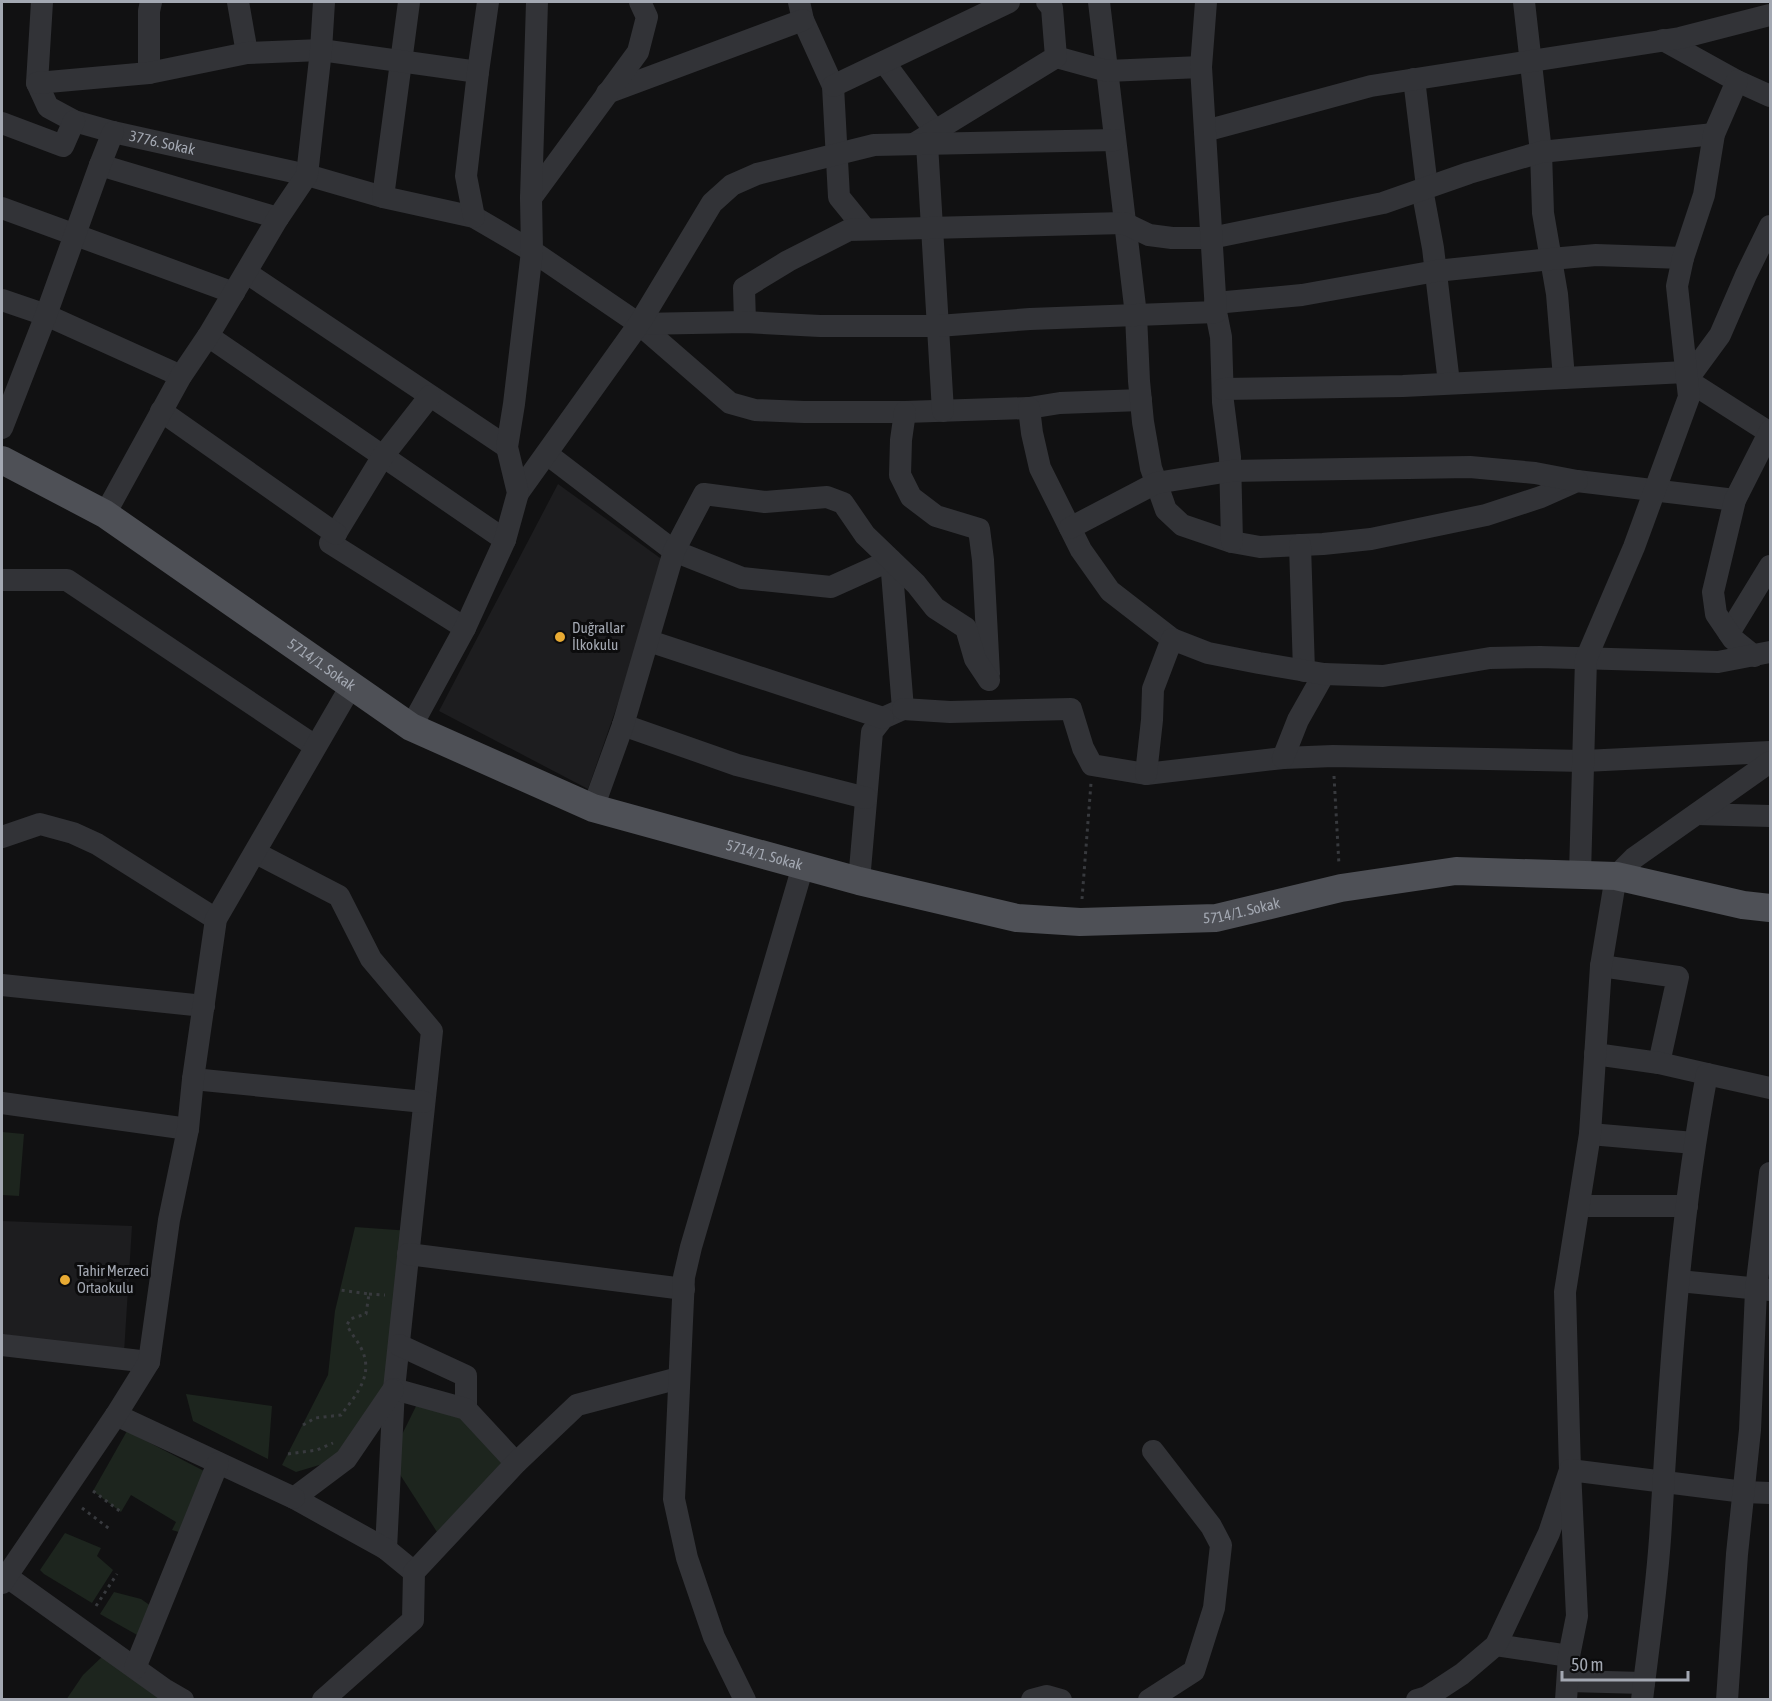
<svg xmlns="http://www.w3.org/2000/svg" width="1772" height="1701" font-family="'Asap Condensed',sans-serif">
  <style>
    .built { fill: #1d1d1f }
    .green { fill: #1d251e }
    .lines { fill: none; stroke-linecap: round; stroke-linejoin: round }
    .path { stroke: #383a3e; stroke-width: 3; stroke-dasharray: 3 4.5; stroke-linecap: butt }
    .minor { stroke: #323337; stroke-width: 22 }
    .major { stroke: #4e5056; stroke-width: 28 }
    .poi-dot { fill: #e8aa33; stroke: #0c0c0d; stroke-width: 2 }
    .labels { text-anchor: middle; stroke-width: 6; stroke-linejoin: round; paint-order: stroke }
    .street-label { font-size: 15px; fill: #a3a8b2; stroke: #0c0c0d }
    .poi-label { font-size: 15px; fill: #a3a8b2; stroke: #0c0c0d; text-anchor: start }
  </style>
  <rect width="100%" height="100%" fill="#111112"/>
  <g class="built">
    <path d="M 558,484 L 667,563 L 588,789 L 439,711 Z"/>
    <path d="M 2,1221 L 132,1226 L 124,1353 L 2,1334 Z"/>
  </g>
  <g class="green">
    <path d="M 2,1132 L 24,1134 L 19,1196 L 2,1195 Z"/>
    <path d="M 355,1227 L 411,1231 L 394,1389 L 336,1460 L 296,1472 L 282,1465 L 328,1375 L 335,1311 Z"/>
    <path d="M 186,1394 L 272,1406 L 268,1459 L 193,1421 Z"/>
    <path d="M 421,1396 L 466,1409 L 509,1456 L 437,1532 L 390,1459 Z"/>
    <path d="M 127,1431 L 204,1471 L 189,1535 L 172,1530 L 176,1522 L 131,1495 L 121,1512 L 93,1491 Z"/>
    <path d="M 65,1533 L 101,1548 L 97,1556 L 113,1570 L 92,1603 L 44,1574 L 40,1570 Z"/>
    <path d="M 114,1592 L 141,1599 L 158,1611 L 146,1640 L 100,1614 Z"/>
    <path d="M 105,1654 L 164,1689 L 158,1699 L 66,1700 L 83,1675 Z"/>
  </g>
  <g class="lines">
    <g class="path">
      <path d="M 1334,776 L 1339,865"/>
      <path d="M 1082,899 L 1091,783"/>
      <path d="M 369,1294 L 385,1295"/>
      <path d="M 303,1425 L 315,1418 L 341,1415 C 355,1396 374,1376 362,1350 C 358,1341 351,1334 347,1325 L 350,1319 L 366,1314 L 369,1294 L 340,1290"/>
      <path d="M 288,1454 L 317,1450 L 333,1443"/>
      <path d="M 93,1491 L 121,1512"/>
      <path d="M 82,1508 L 111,1530"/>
      <path d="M 96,1606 L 117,1574"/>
    </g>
    <g class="minor">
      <path id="s1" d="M 42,2 L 37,83 L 48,107 L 74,121 L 113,132 L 307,175 L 383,197"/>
      <path d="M 238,2 L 247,53"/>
      <path d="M 409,2 L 383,197 L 474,217 L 532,251 L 639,324 L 730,403 L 755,410 L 804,412 L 905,412 L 1029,408 L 1060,403 L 1141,400"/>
      <path d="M 799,2 L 803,20 L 833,86 L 839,197 L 865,229"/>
      <path d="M 1099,2 L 1136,315 L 1139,381 L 1143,422 L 1151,468 L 1166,510 L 1182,525 L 1232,542 L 1260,547 L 1323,544 L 1371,539 L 1486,515 L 1541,497 L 1577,481 L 1735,500"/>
      <path d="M 1524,2 L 1541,152 L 1543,213 L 1557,294 L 1564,378"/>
      <path d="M 1663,40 L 1737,81 L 1770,96"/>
      <path d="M 1056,57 L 1107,71 L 1201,67"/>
      <path d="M 884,62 L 935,131"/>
      <path d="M 149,73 L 149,11 L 151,2"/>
      <path d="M 1414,79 L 1427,187"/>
      <path d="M 37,83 L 149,73 L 247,53 L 321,50 L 478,72"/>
      <path d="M 833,86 L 1009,2"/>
      <path d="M 607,93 L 803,20"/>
      <path d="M 2,123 L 63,146 L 74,121"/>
      <path d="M 1205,131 L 1371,86 L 1680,38 L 1770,15"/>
      <path d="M 914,144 L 1056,57 L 1052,8 L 1047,2"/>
      <path d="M 927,144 L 943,411"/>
      <path d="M 100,165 L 278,218"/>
      <path d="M 1422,189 L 1433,248 L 1449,383"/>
      <path d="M 531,198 L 638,52 L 647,17 L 640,2"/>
      <path d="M 2,208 L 234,293"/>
      <path d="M 474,217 L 466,176 L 478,72 L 488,2"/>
      <path d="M 1770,226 L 1746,275 L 1720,335 L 1687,380 L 1770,433"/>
      <path d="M 247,273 L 507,447"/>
      <path d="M 2,300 L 46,315 L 181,376"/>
      <path d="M 1215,303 L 1302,295 L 1436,271 L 1551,259 L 1596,255 L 1683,258"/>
      <path d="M 1216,312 L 1221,337 L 1223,402 L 1230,457 L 1232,542"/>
      <path d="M 745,322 L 744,288 L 788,261 L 849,230 L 1124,223 L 1149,235 L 1172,238 L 1211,238 L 1383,203 L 1469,173 L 1541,152 L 1714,134"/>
      <path d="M 639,324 L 745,322 L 820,326 L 938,326 L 1030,319 L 1216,312 L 1201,67 L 1206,2"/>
      <path d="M 208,336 L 505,540"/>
      <path d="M 1223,389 L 1403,386 L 1686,372"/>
      <path d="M 430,396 L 383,456 L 330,543 L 465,628"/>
      <path d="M 1029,408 L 1032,433 L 1040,468 L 1081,550 L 1110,591 L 1172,639"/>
      <path d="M 161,411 L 336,534"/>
      <path d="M 905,412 L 901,440 L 900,475 L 911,497 L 936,516 L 979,529 L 983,560 L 989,674"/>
      <path d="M 2,428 L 46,315 L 100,165 L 113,132"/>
      <path d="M 547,454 L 674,551 L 742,578 L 831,587 L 891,560 L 903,709 L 883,718 L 872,732 L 859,881"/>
      <path d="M 518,493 L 639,324 L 712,203 L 732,185 L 757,174 L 874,145 L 1115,140"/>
      <path d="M 105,514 L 181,376 L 208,336 L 278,218 L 307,175 L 321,50 L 324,2"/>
      <path d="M 1070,528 L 1156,483 L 1230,471 L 1470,467 L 1535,473 L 1577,481"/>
      <path d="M 1300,545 L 1304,671"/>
      <path d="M 2,580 L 67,580 L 315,746"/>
      <path d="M 1729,633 L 1770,566"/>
      <path d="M 649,641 L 883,718"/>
      <path d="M 1754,656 L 1733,639 L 1716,614 L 1713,592 L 1735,500 L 1770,431"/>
      <path d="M 903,709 L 950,712 L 1071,709 L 1083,748 L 1092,765 L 1146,774 L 1283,758 L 1333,756 L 1584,761 L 1770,752"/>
      <path d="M 623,725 L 737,765 L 866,798"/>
      <path d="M 411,727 L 465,628 L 505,540 L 518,493 L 507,447 L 514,404 L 532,251 L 531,198 L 537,2"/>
      <path d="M 1283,758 L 1298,720 L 1324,674"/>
      <path d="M 1146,774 L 1152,720 L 1153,689 L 1172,639 L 1208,653 L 1259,663 L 1324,674 L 1383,676 L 1490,658 L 1540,657 L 1718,662 L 1770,652"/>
      <path d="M 593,808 L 623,725 L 674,551 L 704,494 L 765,502 L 827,497 L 843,503 L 865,535 L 916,584 L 935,608 L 966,628 L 975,659 L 989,680"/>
      <path d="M 1697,814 L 1770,816"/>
      <path d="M 2,837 L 40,824 L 73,833 L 97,844 L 216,919"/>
      <path d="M 256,853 L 339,896 L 371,959 L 432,1031 L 394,1389 L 386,1549"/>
      <path d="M 1580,874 L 1586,659 L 1634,547 L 1689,397 L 1677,286 L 1683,258 L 1704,195 L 1714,134 L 1737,81"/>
      <path d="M 1601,966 L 1678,977 L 1659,1063"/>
      <path d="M 2,985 L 204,1006"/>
      <path d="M 1595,1054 L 1659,1063 L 1707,1074"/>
      <path d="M 193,1079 L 424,1102"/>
      <path d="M 2,1103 L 188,1129"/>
      <path d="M 1590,1134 L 1694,1143"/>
      <path d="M 1579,1206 L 1687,1206"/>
      <path d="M 408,1254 L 684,1289"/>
      <path d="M 1679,1281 L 1770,1290"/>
      <path d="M 2,1345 L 149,1362"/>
      <path d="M 399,1345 L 466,1376 L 466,1409"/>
      <path d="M 394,1389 L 466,1409 L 516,1463"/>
      <path d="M 393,1390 L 346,1459 L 294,1498 L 386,1549 L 414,1572"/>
      <path d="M 116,1415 L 294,1498"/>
      <path d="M 6,1576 L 164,1689 L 183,1700"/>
      <path d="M 2,1583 L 116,1415 L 149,1362 L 169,1220 L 188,1129 L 193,1079 L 216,919 L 351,686"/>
      <path d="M 1496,1645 L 1569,1656"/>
      <path d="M 135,1668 L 218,1463"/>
      <path d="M 1568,1681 L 1644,1683"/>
      <path d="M 323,1700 L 413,1620 L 414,1572 L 516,1463 L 577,1405 L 679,1378"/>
      <path d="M 745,1700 L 714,1637 L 687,1558 L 674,1499 L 684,1277 L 691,1247 L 803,866"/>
      <path d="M 1032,1700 L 1047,1696 L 1061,1700"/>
      <path d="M 1149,1700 L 1194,1671 L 1214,1608 L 1221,1545 L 1211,1526 L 1153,1451"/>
      <path d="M 1417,1700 L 1427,1697 L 1462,1674 L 1496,1645 L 1549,1533 L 1570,1470 L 1565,1292 L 1590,1134 L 1601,966 L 1616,876 L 1634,858 L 1770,762"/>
      <path d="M 1566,1700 L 1569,1656 L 1577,1616 L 1570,1470 L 1744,1492 L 1770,1493"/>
      <path d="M 1642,1700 C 1649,1641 1658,1582 1661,1523 C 1670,1373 1679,1222 1707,1074 L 1770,1088"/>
      <path d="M 1727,1700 L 1737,1554 L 1750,1430 L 1756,1290 L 1770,1173"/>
    </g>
    <path class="major" id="s2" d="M 2,460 L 105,514 L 411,727 L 593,808 L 859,881 L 1017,918 L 1080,922 L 1216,918 L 1341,888 L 1456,871 L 1616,876 L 1743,905 L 1770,908"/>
  </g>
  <g class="poi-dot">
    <circle cx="560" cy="637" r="6"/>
    <circle cx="65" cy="1280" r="6"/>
  </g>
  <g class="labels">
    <g class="street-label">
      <text dy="5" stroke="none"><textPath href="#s1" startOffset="228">3776. Sokak</textPath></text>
      <text dy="5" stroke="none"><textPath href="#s2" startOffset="380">5714/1. Sokak</textPath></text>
      <text dy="5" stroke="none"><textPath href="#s2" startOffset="866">5714/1. Sokak</textPath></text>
      <text dy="5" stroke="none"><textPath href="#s2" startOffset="1352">5714/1. Sokak</textPath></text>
    </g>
    <g class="poi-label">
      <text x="572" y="633">Duğrallar<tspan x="572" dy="17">İlkokulu</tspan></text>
      <text x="77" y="1276">Tahir Merzeci<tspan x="77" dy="17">Ortaokulu</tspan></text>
    </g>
  </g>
  <rect width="1772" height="1701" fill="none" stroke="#a3a8b2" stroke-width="6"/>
  <path d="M1562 1671v9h126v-9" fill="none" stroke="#a3a8b2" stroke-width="3"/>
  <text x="1571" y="1671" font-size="18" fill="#a3a8b2" stroke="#0c0c0d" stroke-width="4.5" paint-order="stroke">50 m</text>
</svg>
